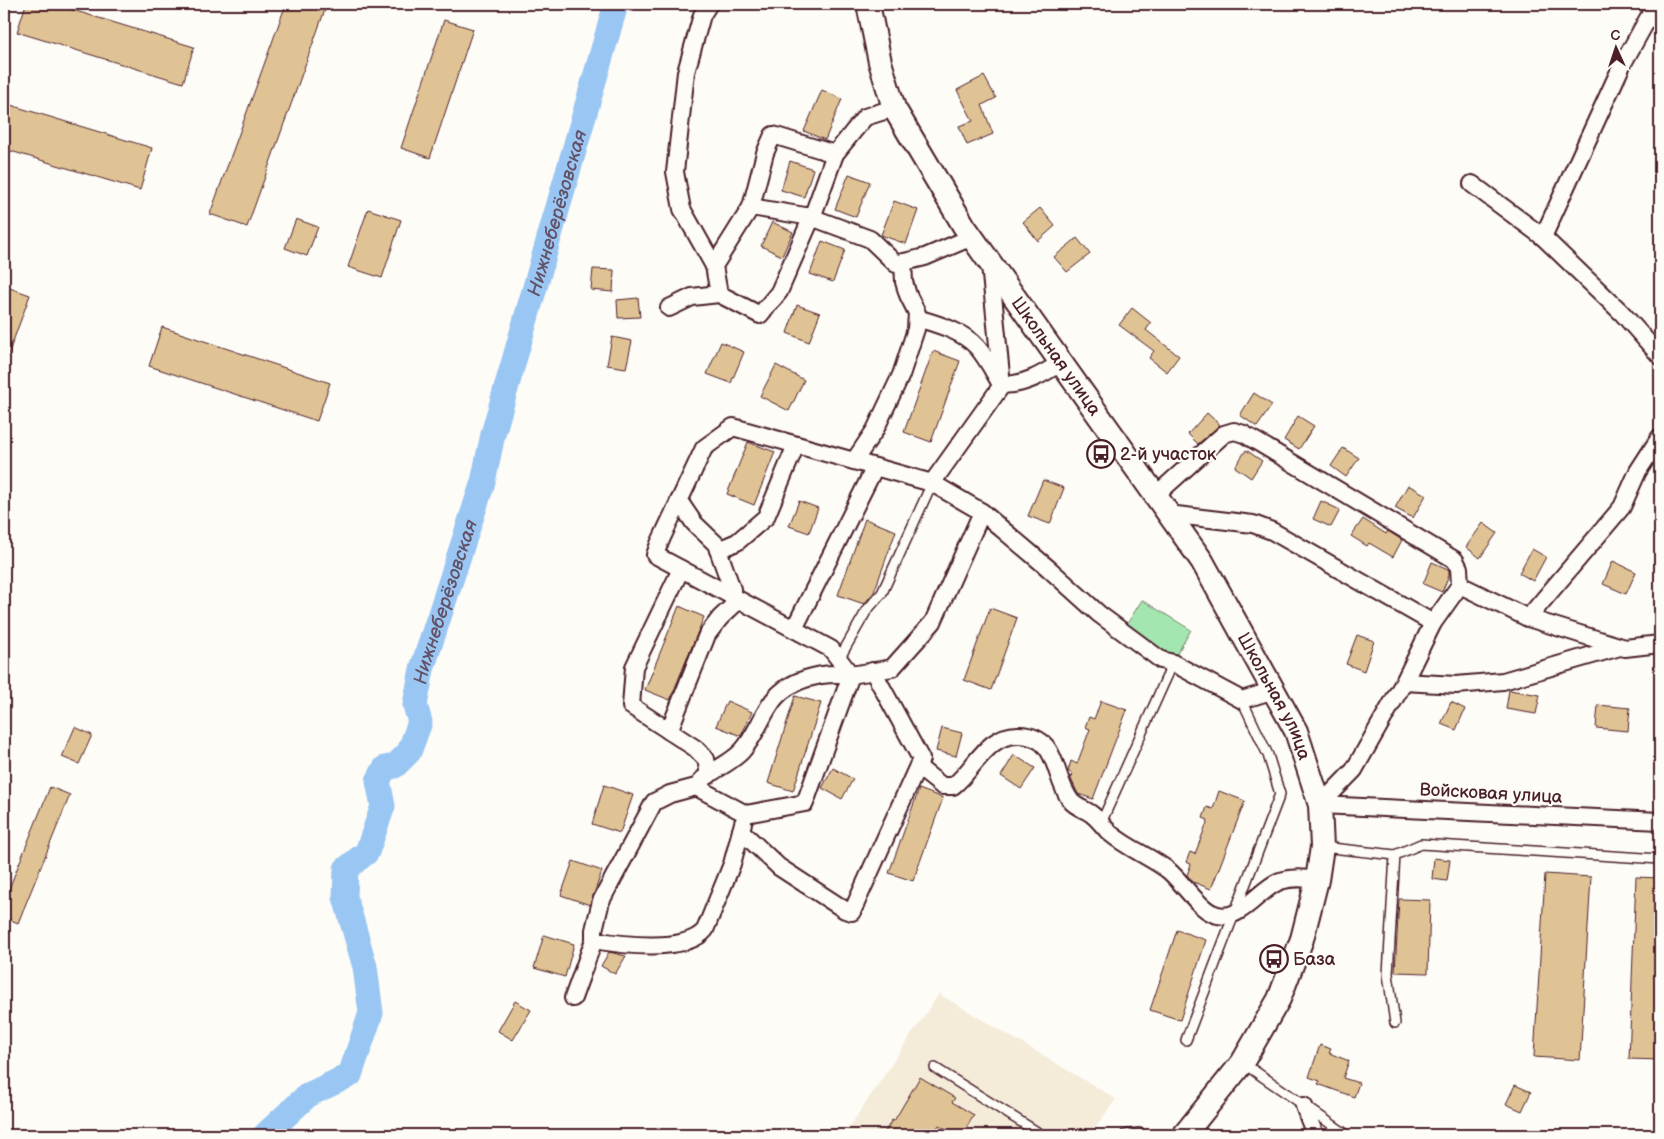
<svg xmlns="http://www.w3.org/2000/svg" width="1664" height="1139" font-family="'Balsamiq Sans',sans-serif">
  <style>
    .built { fill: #f4ebd9 }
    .pitch { fill: #a4e6b0; stroke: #77826e }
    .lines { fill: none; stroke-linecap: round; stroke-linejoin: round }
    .river { stroke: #99c6f3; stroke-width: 25 }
    .building { fill: #e0c394; stroke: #4a1f2b }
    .lane-casing { stroke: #4a1f2b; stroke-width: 12 }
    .street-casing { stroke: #4a1f2b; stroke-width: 20 }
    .secondary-casing { stroke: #4a1f2b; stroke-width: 26 }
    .lane { stroke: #fdfcf7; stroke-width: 9 }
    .street { stroke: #fdfcf7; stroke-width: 16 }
    .secondary { stroke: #fdfcf7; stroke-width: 22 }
    .labels { text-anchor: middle; stroke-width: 4.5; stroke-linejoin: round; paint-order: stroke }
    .street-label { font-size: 18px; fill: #4a1f2b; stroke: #fdfcf7 }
    .poi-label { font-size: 18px; fill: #4a1f2b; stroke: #fdfcf7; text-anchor: start }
    .water-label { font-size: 19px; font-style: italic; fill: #625167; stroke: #fdfcf7 }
  </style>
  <rect width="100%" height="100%" fill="#fdfcf7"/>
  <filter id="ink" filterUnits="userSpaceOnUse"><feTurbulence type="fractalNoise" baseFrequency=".02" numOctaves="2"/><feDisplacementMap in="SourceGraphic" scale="10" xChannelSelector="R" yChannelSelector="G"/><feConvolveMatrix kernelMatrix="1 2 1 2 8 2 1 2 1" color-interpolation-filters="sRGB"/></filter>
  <g filter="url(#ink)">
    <path class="built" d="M 939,994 L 1116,1099 L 1090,1135 L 844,1135 Z"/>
    <path class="pitch" d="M 1142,600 L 1191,630 L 1175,657 L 1125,627 Z"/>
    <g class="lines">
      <path class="river" id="s1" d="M 265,1135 L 308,1095 L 350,1075 L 371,1013 L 365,967 L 345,897 L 346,869 L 367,852 L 383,806 L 378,781 L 385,768 L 395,766 L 409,752 L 420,722 L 415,705 L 422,669 L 483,482 L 493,434 L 616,4"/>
    </g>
    <g class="building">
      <path d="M 26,4 L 53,4 L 194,47 L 183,83 L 17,32 Z"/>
      <path d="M 286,4 L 327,4 L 247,227 L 210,214 Z"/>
      <path d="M 444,20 L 473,29 L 430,158 L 401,148 Z"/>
      <path d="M 984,76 L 996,98 L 982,105 L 993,134 L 967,145 L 959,126 L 973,121 L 957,90 Z"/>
      <path d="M 822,90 L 842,99 L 825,140 L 804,131 Z"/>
      <path d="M 4,103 L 152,148 L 140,190 L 4,149 Z"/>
      <path d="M 790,161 L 813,169 L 804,197 L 781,190 Z"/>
      <path d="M 849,174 L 870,182 L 856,217 L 835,209 Z"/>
      <path d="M 894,201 L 918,210 L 906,244 L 881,235 Z"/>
      <path d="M 1040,208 L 1055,226 L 1038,241 L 1023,222 Z"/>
      <path d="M 368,209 L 401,220 L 382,278 L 348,267 Z"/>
      <path d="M 296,219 L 318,227 L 307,256 L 285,248 Z"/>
      <path d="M 772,222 L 793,232 L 782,256 L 761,246 Z"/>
      <path d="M 1077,238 L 1090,254 L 1067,272 L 1054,257 Z"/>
      <path d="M 822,241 L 845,250 L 833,282 L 810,274 Z"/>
      <path d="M 593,269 L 614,270 L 613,292 L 591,290 Z"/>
      <path d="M 4,286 L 30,295 L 5,363 L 4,362 Z"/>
      <path d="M 638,298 L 640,317 L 618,318 L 617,300 Z"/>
      <path d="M 797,305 L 820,313 L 809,342 L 787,333 Z"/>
      <path d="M 1132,308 L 1151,323 L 1146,330 L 1179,356 L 1167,372 L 1149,358 L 1154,351 L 1119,325 Z"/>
      <path d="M 162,327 L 330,383 L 317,421 L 149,366 Z"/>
      <path d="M 612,337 L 632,341 L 626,368 L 607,365 Z"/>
      <path d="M 721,342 L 744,352 L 731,383 L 707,374 Z"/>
      <path d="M 933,351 L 960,361 L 931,442 L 904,432 Z"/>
      <path d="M 776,365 L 804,380 L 789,411 L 760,396 Z"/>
      <path d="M 1254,393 L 1272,405 L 1257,427 L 1240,415 Z"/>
      <path d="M 1207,413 L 1220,425 L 1198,444 L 1188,434 Z"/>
      <path d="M 1298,416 L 1314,426 L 1299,449 L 1284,440 Z"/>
      <path d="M 748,442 L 775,452 L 754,505 L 727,494 Z"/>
      <path d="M 1343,448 L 1359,458 L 1346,477 L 1331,466 Z"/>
      <path d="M 1246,450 L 1262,461 L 1251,478 L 1235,467 Z"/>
      <path d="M 1043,480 L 1064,488 L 1050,524 L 1028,516 Z"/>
      <path d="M 1408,485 L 1426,495 L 1413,518 L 1395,508 Z"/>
      <path d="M 799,501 L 818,508 L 809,533 L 789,526 Z"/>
      <path d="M 1321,501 L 1340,510 L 1331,527 L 1313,519 Z"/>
      <path d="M 865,519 L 896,531 L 874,592 L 864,604 L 838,595 Z"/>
      <path d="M 1363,519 L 1386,534 L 1388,531 L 1402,540 L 1393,557 L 1369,543 L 1367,546 L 1351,536 Z"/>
      <path d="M 1483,523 L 1497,533 L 1480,558 L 1466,547 Z"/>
      <path d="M 1532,549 L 1546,557 L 1533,581 L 1519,573 Z"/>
      <path d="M 1613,561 L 1636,572 L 1626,594 L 1603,584 Z"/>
      <path d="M 1432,562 L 1448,569 L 1449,571 L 1449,575 L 1442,592 L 1423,584 Z"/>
      <path d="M 679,606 L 704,617 L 670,700 L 645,690 Z"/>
      <path d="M 990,608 L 1017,618 L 991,690 L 964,680 Z"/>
      <path d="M 1357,635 L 1374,641 L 1364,671 L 1346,664 Z"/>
      <path d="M 1509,690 L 1540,695 L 1536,714 L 1506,709 Z"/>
      <path d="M 795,696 L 821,703 L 793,791 L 768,783 Z"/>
      <path d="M 727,701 L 752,712 L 741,736 L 716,726 Z"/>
      <path d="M 1101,701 L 1127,710 L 1093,799 L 1078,794 L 1071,779 L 1072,774 L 1068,771 L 1071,761 L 1077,764 L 1090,729 L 1085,727 L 1089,717 L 1094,719 Z"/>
      <path d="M 1451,702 L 1465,709 L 1456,730 L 1441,724 Z"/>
      <path d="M 1598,705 L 1630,708 L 1628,731 L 1596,728 Z"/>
      <path d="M 75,727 L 92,735 L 79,764 L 62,757 Z"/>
      <path d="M 942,728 L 962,733 L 956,756 L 936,751 Z"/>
      <path d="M 1014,755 L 1035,768 L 1021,789 L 1001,776 Z"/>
      <path d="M 833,768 L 853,779 L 842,799 L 822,788 Z"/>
      <path d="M 604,785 L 633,795 L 620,833 L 592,824 Z"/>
      <path d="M 50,787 L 70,795 L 18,923 L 4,917 L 4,901 Z"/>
      <path d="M 919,789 L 943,798 L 913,881 L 889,873 Z"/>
      <path d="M 1219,791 L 1245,801 L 1211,889 L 1193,882 L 1187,875 L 1191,864 L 1186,862 L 1190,852 L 1195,854 L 1208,820 L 1203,818 L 1207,807 L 1213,809 Z"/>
      <path d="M 1434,858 L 1450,860 L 1447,881 L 1432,879 Z"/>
      <path d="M 573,861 L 602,871 L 590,905 L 561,895 Z"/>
      <path d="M 1545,874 L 1591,877 L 1580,1060 L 1534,1057 Z"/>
      <path d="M 1636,877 L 1660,878 L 1660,1060 L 1629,1059 Z"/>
      <path d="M 1399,899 L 1430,900 L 1428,973 L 1395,972 Z"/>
      <path d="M 1177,930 L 1206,940 L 1180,1020 L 1150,1010 Z"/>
      <path d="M 544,935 L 574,944 L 565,977 L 534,968 Z"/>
      <path d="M 609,952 L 626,956 L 615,974 L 601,966 Z"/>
      <path d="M 515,1001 L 531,1010 L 513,1040 L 498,1031 Z"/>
      <path d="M 1320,1045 L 1331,1049 L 1329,1053 L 1349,1061 L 1343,1078 L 1359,1083 L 1354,1097 L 1318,1084 L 1320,1081 L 1309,1077 Z"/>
      <path d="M 920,1077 L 955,1098 L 952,1102 L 974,1115 L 962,1135 L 956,1135 L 939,1125 L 933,1135 L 883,1135 L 892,1120 L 894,1121 Z"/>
      <path d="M 1515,1085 L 1531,1092 L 1522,1111 L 1506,1104 Z"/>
    </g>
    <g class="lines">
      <defs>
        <g id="lane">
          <path d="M 839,659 L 867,610 L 882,593 L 932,483"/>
          <path d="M 1101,823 L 1173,663"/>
          <path d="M 1322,847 L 1395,855 L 1388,974 L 1395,1023"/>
          <path d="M 1395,855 L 1421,844 L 1660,859"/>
          <path d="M 1186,1040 L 1280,794 L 1268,755 L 1242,700"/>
          <path d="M 1243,1063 L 1347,1135"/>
          <path d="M 935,1068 L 1042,1135"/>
          <path d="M 1125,1135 L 1139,1133 L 1143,1135"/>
        </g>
        <g id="street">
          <path d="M 709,4 L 702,15 L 686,72 L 675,172 L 682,209 L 714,266"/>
          <path d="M 1472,184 L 1543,237 L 1622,313 L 1660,356"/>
          <path d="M 751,207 L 811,217 L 870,239 L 896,264 L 925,257 L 972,237"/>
          <path d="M 1543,237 L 1622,65 L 1656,4"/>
          <path d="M 990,265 L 1002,385"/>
          <path d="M 719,294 L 714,266 L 751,207 L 765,153 L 773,135 L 835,154"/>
          <path d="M 669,308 L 692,297 L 719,294 L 760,315 L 779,292 L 814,212 L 835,154 L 865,117 L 894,108"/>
          <path d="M 917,318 C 937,324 963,331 977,347 C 986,357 992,369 999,381"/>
          <path d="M 1002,385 C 1024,385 1042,375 1060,363"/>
          <path d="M 854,461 L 875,430 L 901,375 L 916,329 L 917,313 L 908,295 L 904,282 L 903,262"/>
          <path d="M 1156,495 L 1224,434 L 1234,431 L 1244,434 L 1455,560 L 1459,568 L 1460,585"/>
          <path d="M 679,501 L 694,523 L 716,544 L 732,589 L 733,597"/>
          <path d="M 982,512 L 1048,568 L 1099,614 L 1161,660 L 1173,663 L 1242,700 L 1274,690"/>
          <path d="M 1168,514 L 1253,524 L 1272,531 L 1433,623"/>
          <path d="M 718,550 L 737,542 L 766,517 L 796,445"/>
          <path d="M 681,569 L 634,667 L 631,706 L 695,748 L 706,759 L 709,775"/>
          <path d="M 1528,618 L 1622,507 L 1638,471 L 1660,437"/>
          <path d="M 794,629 L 875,467"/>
          <path d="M 851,675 L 831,649 L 655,555 L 659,544 L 704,448 L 733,427 L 932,483"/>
          <path d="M 1404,682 L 1456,685 L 1503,681 L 1620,647"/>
          <path d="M 669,731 L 707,635 L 720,618 L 739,600"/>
          <path d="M 918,767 L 942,786 L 953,786 C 975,769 987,734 1019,735 C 1060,736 1052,777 1071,801 C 1076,807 1084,809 1090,813 C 1098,818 1104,828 1111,834 C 1129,849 1151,857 1169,871 C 1182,882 1198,907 1212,913 C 1239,926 1258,889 1280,881 C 1293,877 1304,878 1317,880"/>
          <path d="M 702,780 C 714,769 731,763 742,751 C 754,738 760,720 770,705 C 786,679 823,671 851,675"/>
          <path d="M 1320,805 L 1354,770 L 1404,682 L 1433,623 L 1460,585 L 1528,618 L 1625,648 L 1660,644"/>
          <path d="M 1320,805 L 1660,821"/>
          <path d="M 741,831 L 779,867 L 845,910 L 852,912 L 921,759 L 873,671"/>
          <path d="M 594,940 C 622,945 686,953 705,930 L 732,864 L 743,823"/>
          <path d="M 573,998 L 594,940 L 594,930 L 601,901 L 654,802 L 670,794 L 696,787 L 746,814 L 805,803 L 851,675 L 892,668 L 933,622 L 982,512 L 932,483 L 1002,385"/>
          <path d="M 1304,1106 L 1315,1135"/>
        </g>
        <g id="secondary">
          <path id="s2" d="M 868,4 L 880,62 L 894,108 L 964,226 L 1202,561 L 1296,731 L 1320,805 L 1322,847 L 1317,880 L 1302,939 L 1279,999 L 1242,1063 L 1184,1135"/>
        </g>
      </defs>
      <use href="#lane" class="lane-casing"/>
      <use href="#street" class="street-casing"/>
      <use href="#secondary" class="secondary-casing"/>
      <use href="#lane" class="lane"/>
      <use href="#street" class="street"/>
      <use href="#secondary" class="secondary"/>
    </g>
  </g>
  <defs>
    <symbol id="bus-ring" viewBox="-11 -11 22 22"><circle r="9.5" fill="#fdfcf7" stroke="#4a1f2b" stroke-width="1.5"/><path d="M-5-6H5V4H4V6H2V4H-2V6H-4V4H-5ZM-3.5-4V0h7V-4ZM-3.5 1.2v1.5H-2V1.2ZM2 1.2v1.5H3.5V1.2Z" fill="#4a1f2b"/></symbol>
  </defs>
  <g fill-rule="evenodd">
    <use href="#bus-ring" x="1085" y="438" width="32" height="32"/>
    <use href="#bus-ring" x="1258" y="943" width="32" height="32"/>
  </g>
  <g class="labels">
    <g class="street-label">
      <text dy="6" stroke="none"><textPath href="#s2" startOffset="404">Школьная улица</textPath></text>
      <text dy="6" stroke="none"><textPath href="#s2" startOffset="809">Школьная улица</textPath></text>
      <text transform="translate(1491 793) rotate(3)" y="6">Войсковая улица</text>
    </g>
    <g class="poi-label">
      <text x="1120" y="460">2-й участок</text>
      <text x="1293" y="965">База</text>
    </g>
    <g class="water-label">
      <text dy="7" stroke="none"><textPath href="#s1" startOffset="1026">Нижнеберёзовская</textPath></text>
      <text dy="7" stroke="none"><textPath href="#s1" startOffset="621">Нижнеберёзовская</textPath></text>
    </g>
  </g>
  <rect width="1664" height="1139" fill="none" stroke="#fdfcf7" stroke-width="20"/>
  <rect x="10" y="10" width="1644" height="1119" fill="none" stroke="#4a1f2b" stroke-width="2" filter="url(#ink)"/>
  <g transform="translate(1616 48) rotate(357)" stroke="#fdfcf7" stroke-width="4" paint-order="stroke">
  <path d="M0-4L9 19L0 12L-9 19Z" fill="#4a1f2b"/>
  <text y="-8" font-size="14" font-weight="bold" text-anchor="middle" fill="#4a1f2b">С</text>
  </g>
</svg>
